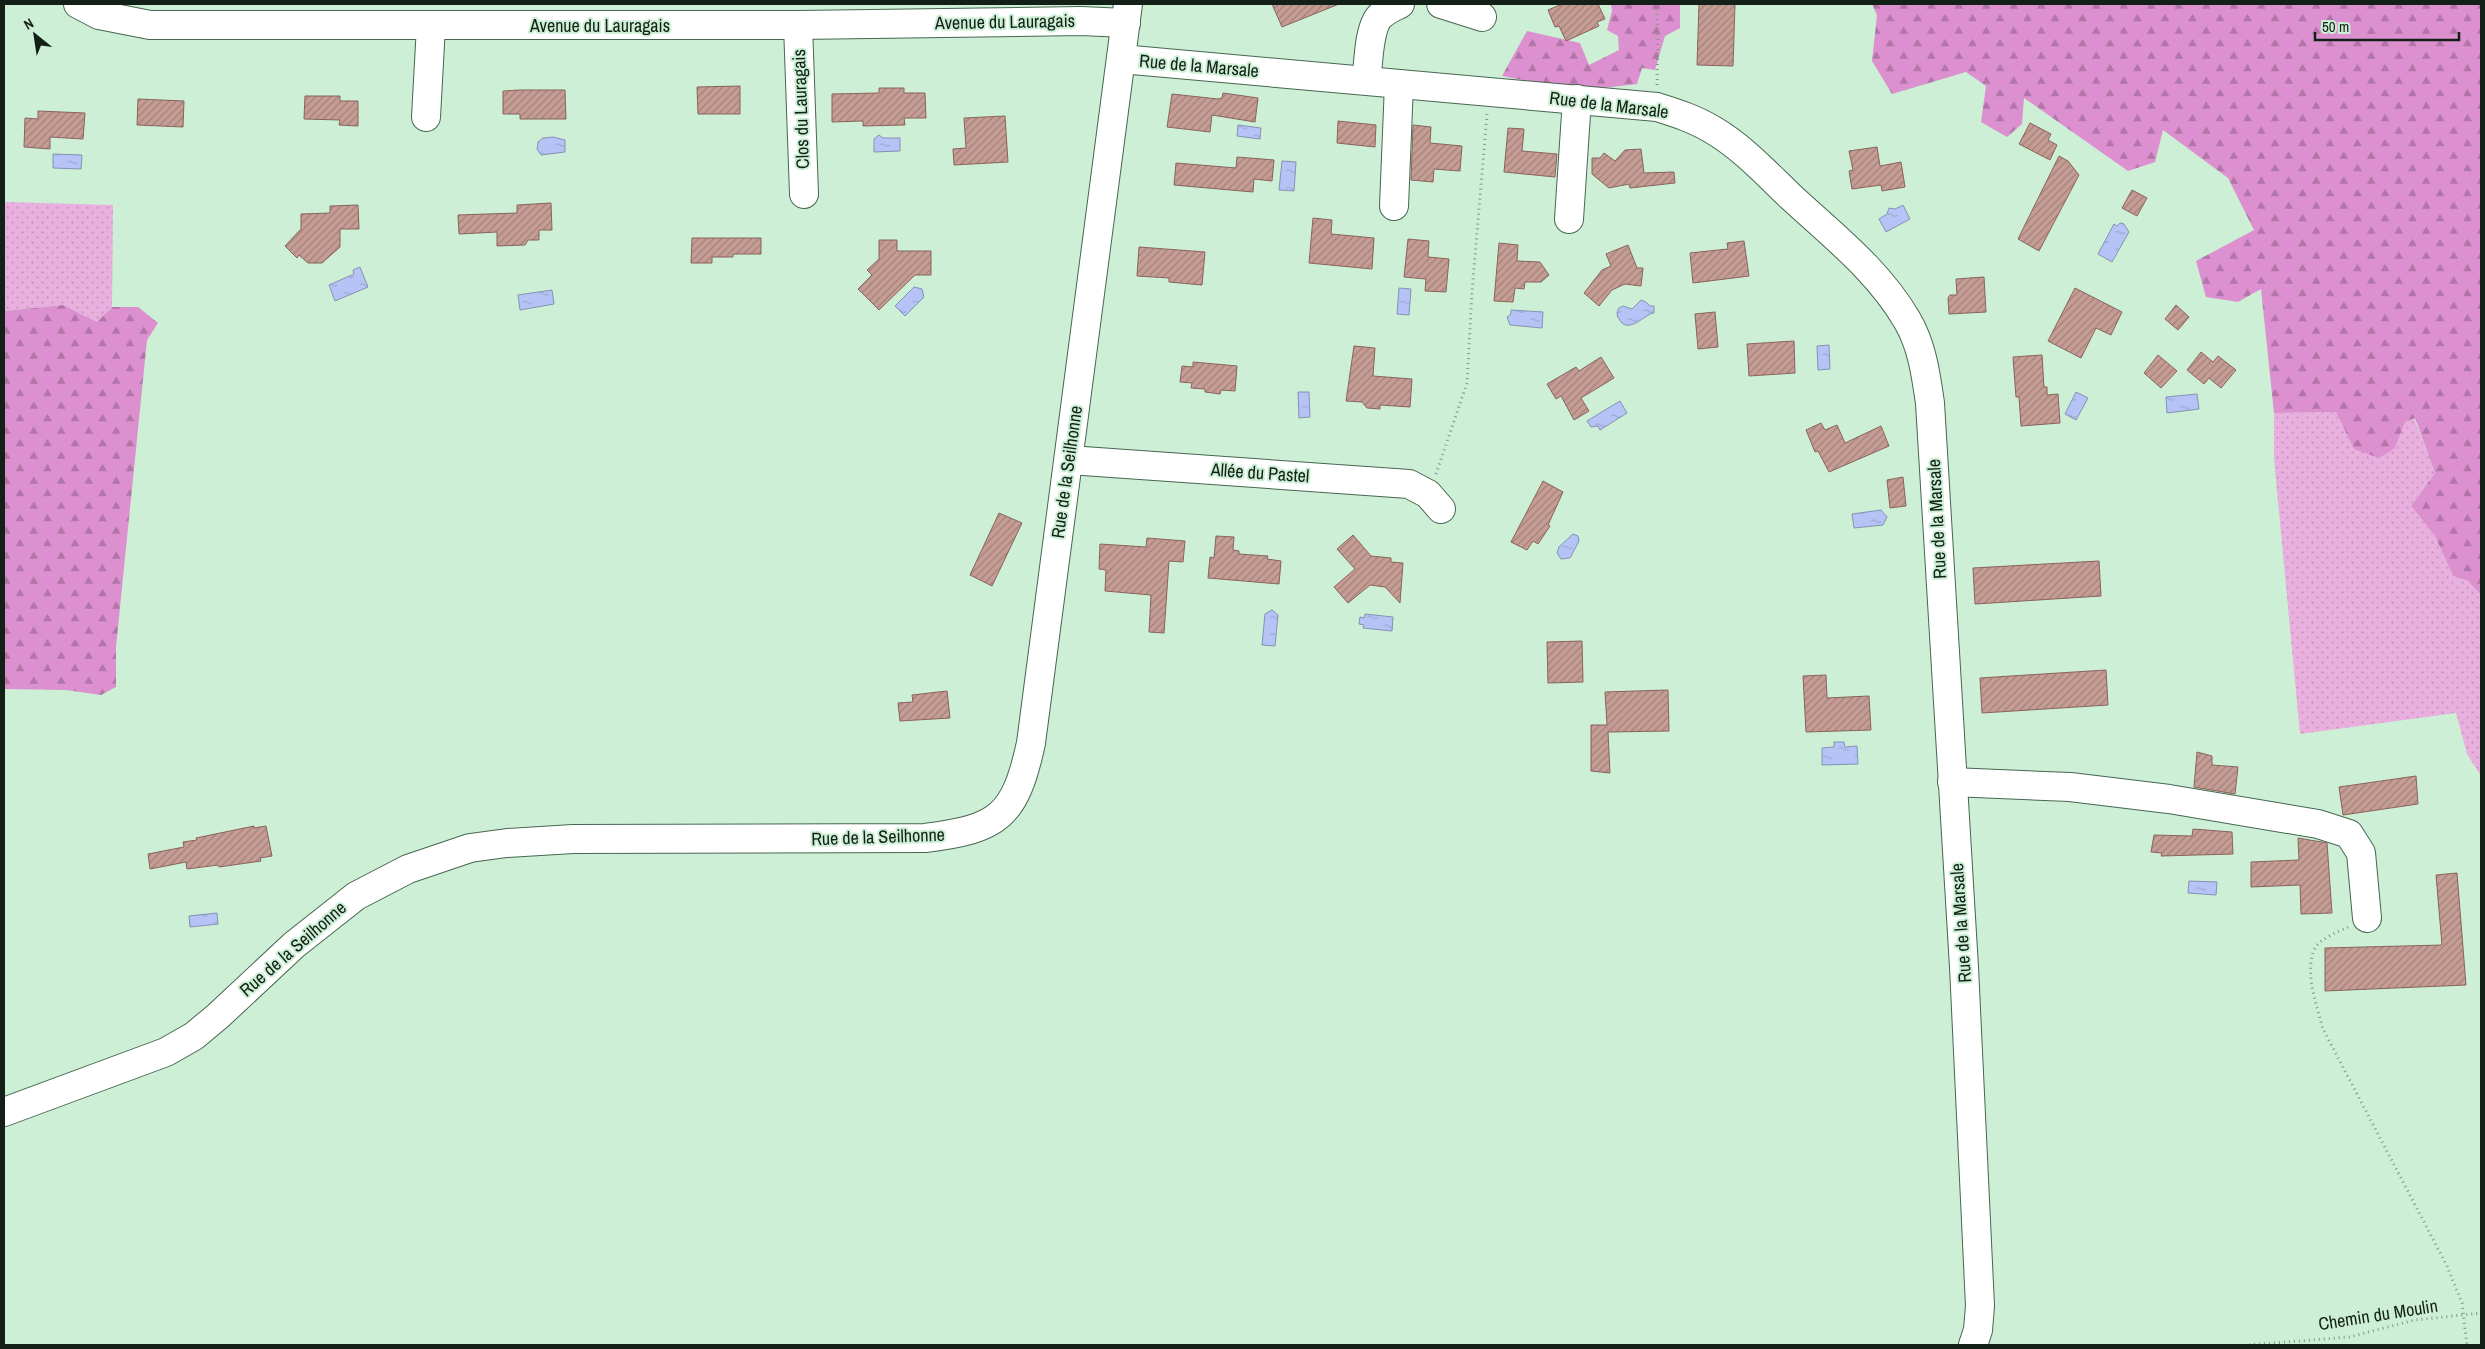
<svg xmlns="http://www.w3.org/2000/svg" width="2485" height="1349" font-family="'Archivo Narrow',sans-serif">
  <style>
    .grass { fill: url(#grass-dots) }
    .forest { fill: url(#forest-firs) }
    .water { fill: url(#water-ripples); stroke: #8592b3 }
    .building { fill: url(#building-hatch); stroke: #89635b }
    .lines { fill: none; stroke-linecap: round; stroke-linejoin: round }
    .minor-casing { stroke: #476650; stroke-width: 30 }
    .path { stroke: #7f9986; stroke-width: 3; stroke-dasharray: 1 4; stroke-linecap: butt }
    .minor { stroke: #fff; stroke-width: 28 }
    .labels { text-anchor: middle; stroke-width: 4; stroke-linejoin: round; paint-order: stroke }
    .street-label { font-size: 18px; fill: #132017; stroke: #ccefd5 }
  </style>
  <defs>
    <pattern id="grass-dots" width="8" height="8" patternUnits="userSpaceOnUse" patternTransform="scale(1.25)"><rect width="8" height="8" fill="#e9afde"/><path d="M2 2h.1M6 6h.1" fill="none" stroke="#c796be" stroke-width="1.8" stroke-linecap="round"/></pattern>
    <pattern id="forest-firs" width="22" height="20" patternUnits="userSpaceOnUse" patternTransform="scale(1.25)"><rect width="22" height="20" fill="#dd90cf"/><path d="M5 1l3.5 6h-7zM16 11l3.5 6h-7z" fill="#b275a7"/></pattern>
    <pattern id="water-ripples" width="26" height="14" patternUnits="userSpaceOnUse" patternTransform="scale(1.25)"><rect width="26" height="14" fill="#b6c3f6"/><path d="M2 4q2-2 4 0t4 0M15 11q2-2 4 0t4 0" fill="none" stroke="#9ca7d2"/></pattern>
    <pattern id="building-hatch" width="6" height="6" patternUnits="userSpaceOnUse" patternTransform="scale(1.25)"><rect width="6" height="6" fill="#c69d94"/><path d="M-1 1l2-2M0 6l6-6M5 7l2-2" fill="none" stroke="#a08078"/></pattern>
  </defs>
  <rect width="100%" height="100%" fill="#ccefd5"/>
  <g class="grass">
    <path d="M 4,202 L 113,205 L 112,307 L 97,322 L 63,305 L 4,311 Z"/>
    <path d="M 2336,412 L 2354,449 L 2395,448 L 2405,422 L 2414,418 L 2435,473 L 2411,506 L 2435,536 L 2453,576 L 2468,581 L 2481,595 L 2481,776 L 2467,754 L 2456,713 L 2300,734 L 2274,459 L 2274,413 Z"/>
  </g>
  <g class="forest">
    <path d="M 1611,4 L 1680,4 L 1680,28 L 1665,36 L 1655,70 L 1642,68 L 1637,84 L 1579,91 L 1502,76 L 1527,31 L 1580,43 L 1589,65 L 1619,50 L 1618,36 L 1607,30 L 1612,11 Z"/>
    <path d="M 1872,4 L 2481,4 L 2481,595 L 2468,581 L 2453,576 L 2435,536 L 2411,506 L 2435,473 L 2415,418 L 2405,422 L 2395,448 L 2379,458 L 2354,449 L 2336,412 L 2274,413 L 2261,289 L 2238,302 L 2206,297 L 2196,261 L 2254,230 L 2228,178 L 2163,130 L 2155,162 L 2128,171 L 2024,98 L 2022,124 L 2007,137 L 1981,122 L 1986,86 L 1966,72 L 1892,94 L 1872,61 L 1877,15 Z"/>
    <path d="M 63,305 L 97,322 L 112,307 L 138,307 L 158,323 L 147,340 L 116,647 L 116,687 L 101,695 L 66,690 L 4,689 L 4,311 Z"/>
  </g>
  <g class="water">
    <path d="M 1238,125 L 1261,128 L 1260,139 L 1237,136 Z"/>
    <path d="M 879,135 L 883,138 L 900,138 L 900,151 L 874,152 L 874,139 Z"/>
    <path d="M 553,137 L 565,140 L 565,152 L 541,155 L 537,149 L 538,142 L 543,138 Z"/>
    <path d="M 53,154 L 82,155 L 81,169 L 53,168 Z"/>
    <path d="M 1282,161 L 1296,162 L 1294,191 L 1279,190 Z"/>
    <path d="M 1903,205 L 1910,219 L 1886,232 L 1879,219 L 1887,214 L 1889,208 L 1895,209 Z"/>
    <path d="M 2120,223 L 2124,224 L 2129,232 L 2112,262 L 2098,254 L 2114,224 L 2117,226 Z"/>
    <path d="M 360,267 L 368,287 L 335,301 L 329,285 L 354,274 L 353,270 Z"/>
    <path d="M 914,287 L 922,289 L 924,297 L 905,316 L 895,306 Z"/>
    <path d="M 1399,288 L 1411,289 L 1409,315 L 1397,314 Z"/>
    <path d="M 552,290 L 554,304 L 520,310 L 518,295 Z"/>
    <path d="M 1641,300 L 1646,302 L 1650,306 L 1654,306 L 1654,313 C 1646,313 1628,336 1619,319 C 1616,315 1617,311 1619,308 L 1623,306 L 1632,309 Z"/>
    <path d="M 1511,310 L 1543,312 L 1542,328 L 1510,325 L 1507,317 L 1511,314 Z"/>
    <path d="M 1829,345 L 1830,369 L 1818,370 L 1817,346 Z"/>
    <path d="M 1298,392 L 1309,392 L 1310,417 L 1299,418 Z"/>
    <path d="M 2076,392 L 2088,398 L 2076,420 L 2065,414 Z"/>
    <path d="M 2197,394 L 2199,409 L 2167,413 L 2166,397 Z"/>
    <path d="M 1620,401 L 1627,413 L 1600,430 L 1598,426 L 1591,427 L 1587,421 Z"/>
    <path d="M 1881,510 L 1887,517 L 1883,525 L 1854,528 L 1852,514 Z"/>
    <path d="M 1573,534 L 1578,536 L 1579,541 L 1570,558 L 1561,559 L 1557,553 L 1559,547 Z"/>
    <path d="M 1272,610 L 1278,615 L 1275,646 L 1262,645 L 1265,614 Z"/>
    <path d="M 1365,614 L 1393,617 L 1392,631 L 1363,628 L 1364,625 L 1359,624 L 1360,617 L 1364,618 Z"/>
    <path d="M 1834,742 L 1844,742 L 1845,747 L 1857,746 L 1858,764 L 1822,765 L 1822,748 L 1834,747 Z"/>
    <path d="M 2189,881 L 2217,882 L 2216,895 L 2188,893 Z"/>
    <path d="M 217,913 L 218,924 L 190,927 L 189,916 Z"/>
  </g>
  <g class="building">
    <path d="M 1272,4 L 1339,4 L 1282,27 Z"/>
    <path d="M 1562,4 L 1598,4 L 1605,19 L 1597,22 L 1599,26 L 1566,41 L 1559,26 L 1555,27 L 1548,10 Z"/>
    <path d="M 1699,4 L 1735,4 L 1733,66 L 1697,65 Z"/>
    <path d="M 740,86 L 740,114 L 698,114 L 697,87 Z"/>
    <path d="M 879,88 L 904,88 L 904,93 L 925,93 L 926,118 L 904,118 L 905,125 L 863,126 L 863,121 L 832,122 L 832,94 L 879,93 Z"/>
    <path d="M 520,90 L 565,90 L 566,119 L 520,119 L 520,114 L 503,114 L 503,91 Z"/>
    <path d="M 1223,93 L 1258,98 L 1255,122 L 1212,115 L 1210,132 L 1167,127 L 1172,94 L 1218,99 L 1222,98 Z"/>
    <path d="M 305,96 L 340,96 L 340,101 L 358,101 L 358,126 L 339,125 L 340,120 L 304,119 Z"/>
    <path d="M 138,99 L 184,101 L 183,127 L 137,125 Z"/>
    <path d="M 38,111 L 85,113 L 83,139 L 50,137 L 50,149 L 24,147 L 25,118 L 38,119 Z"/>
    <path d="M 1005,116 L 1008,162 L 954,165 L 953,149 L 966,148 L 964,118 Z"/>
    <path d="M 1338,121 L 1376,125 L 1375,147 L 1337,143 Z"/>
    <path d="M 2030,123 L 2051,134 L 2048,140 L 2057,145 L 2050,160 L 2019,144 Z"/>
    <path d="M 1413,125 L 1431,127 L 1430,143 L 1462,146 L 1460,171 L 1434,169 L 1433,182 L 1411,180 Z"/>
    <path d="M 1508,128 L 1524,129 L 1522,151 L 1557,154 L 1555,177 L 1504,172 Z"/>
    <path d="M 1877,147 L 1880,166 L 1901,162 L 1905,187 L 1882,191 L 1881,185 L 1852,189 L 1849,171 L 1853,170 L 1849,151 Z"/>
    <path d="M 1641,149 L 1644,173 L 1674,172 L 1675,183 L 1630,188 L 1629,184 L 1609,188 L 1592,174 L 1592,158 L 1600,158 L 1604,153 L 1615,161 L 1625,150 Z"/>
    <path d="M 2059,156 L 2068,161 L 2079,175 L 2039,251 L 2018,239 Z"/>
    <path d="M 1237,157 L 1274,160 L 1272,181 L 1254,179 L 1253,192 L 1174,185 L 1176,163 L 1236,168 Z"/>
    <path d="M 2132,190 L 2147,198 L 2137,216 L 2122,208 Z"/>
    <path d="M 551,203 L 552,230 L 539,230 L 539,240 L 528,240 L 525,245 L 497,246 L 497,232 L 459,234 L 458,215 L 517,213 L 517,205 Z"/>
    <path d="M 358,205 L 359,229 L 340,229 L 340,247 L 322,263 L 308,263 L 299,255 L 297,258 L 285,246 L 301,229 L 301,214 L 330,213 L 330,206 Z"/>
    <path d="M 1313,218 L 1332,220 L 1331,234 L 1374,238 L 1372,269 L 1309,263 Z"/>
    <path d="M 692,238 L 761,238 L 761,254 L 733,254 L 733,257 L 712,257 L 712,263 L 691,263 Z"/>
    <path d="M 1408,239 L 1429,241 L 1428,257 L 1449,259 L 1446,292 L 1425,291 L 1426,279 L 1404,277 Z"/>
    <path d="M 879,240 L 897,240 L 897,251 L 931,251 L 931,275 L 915,275 L 879,310 L 858,289 L 872,275 L 867,270 L 879,259 Z"/>
    <path d="M 1744,241 L 1749,276 L 1693,283 L 1690,253 L 1728,249 L 1727,243 Z"/>
    <path d="M 1499,243 L 1518,245 L 1517,261 L 1540,262 L 1549,275 L 1541,282 L 1525,282 L 1524,289 L 1515,288 L 1513,302 L 1494,301 Z"/>
    <path d="M 1628,245 L 1637,268 L 1643,268 L 1641,286 L 1625,284 L 1612,290 L 1599,306 L 1584,293 L 1602,270 L 1611,266 L 1606,254 Z"/>
    <path d="M 1139,247 L 1205,252 L 1202,285 L 1169,282 L 1169,278 L 1137,276 Z"/>
    <path d="M 1984,277 L 1986,312 L 1949,314 L 1948,298 L 1950,295 L 1957,295 L 1956,279 Z"/>
    <path d="M 2075,288 L 2122,312 L 2111,335 L 2096,328 L 2081,358 L 2048,341 Z"/>
    <path d="M 2176,305 L 2189,317 L 2178,330 L 2165,319 Z"/>
    <path d="M 1715,312 L 1718,347 L 1698,349 L 1695,314 Z"/>
    <path d="M 1794,341 L 1795,373 L 1749,376 L 1747,344 Z"/>
    <path d="M 1354,346 L 1375,348 L 1373,376 L 1412,379 L 1410,407 L 1380,405 L 1380,409 L 1367,408 L 1362,402 L 1346,401 Z"/>
    <path d="M 2201,352 L 2213,362 L 2218,356 L 2236,370 L 2221,388 L 2209,378 L 2204,384 L 2187,370 Z"/>
    <path d="M 2042,355 L 2044,387 L 2047,387 L 2047,395 L 2058,394 L 2060,423 L 2021,426 L 2019,397 L 2016,397 L 2013,357 Z"/>
    <path d="M 2158,355 L 2177,371 L 2161,388 L 2144,373 Z"/>
    <path d="M 1601,357 L 1614,378 L 1581,398 L 1589,411 L 1574,420 L 1561,396 L 1556,399 L 1547,384 L 1576,367 L 1579,371 Z"/>
    <path d="M 1193,362 L 1237,366 L 1235,391 L 1221,390 L 1220,394 L 1205,392 L 1205,389 L 1191,388 L 1192,383 L 1180,382 L 1182,366 L 1193,367 Z"/>
    <path d="M 1821,423 L 1825,430 L 1837,425 L 1845,443 L 1881,426 L 1889,446 L 1829,472 L 1818,451 L 1815,452 L 1806,430 Z"/>
    <path d="M 1903,477 L 1906,506 L 1890,508 L 1887,480 Z"/>
    <path d="M 1543,481 L 1563,492 L 1548,525 L 1550,526 L 1538,544 L 1533,541 L 1527,550 L 1511,542 Z"/>
    <path d="M 999,513 L 1022,523 L 992,586 L 970,575 Z"/>
    <path d="M 1353,535 L 1371,556 L 1391,558 L 1391,562 L 1403,563 L 1400,603 L 1385,587 L 1370,585 L 1348,603 L 1334,587 L 1355,569 L 1337,549 Z"/>
    <path d="M 1216,536 L 1234,537 L 1233,550 L 1239,551 L 1239,554 L 1268,556 L 1267,559 L 1281,561 L 1279,584 L 1208,578 L 1210,557 L 1214,558 Z"/>
    <path d="M 1147,538 L 1185,541 L 1183,562 L 1169,561 L 1164,633 L 1149,632 L 1151,595 L 1105,591 L 1106,570 L 1099,569 L 1100,544 L 1146,547 Z"/>
    <path d="M 2099,561 L 2101,596 L 1975,604 L 1973,568 Z"/>
    <path d="M 1582,641 L 1583,682 L 1548,683 L 1547,642 Z"/>
    <path d="M 2106,670 L 2108,705 L 1982,713 L 1980,678 Z"/>
    <path d="M 1826,675 L 1827,698 L 1869,696 L 1871,730 L 1806,732 L 1803,676 Z"/>
    <path d="M 1668,690 L 1669,731 L 1608,732 L 1610,773 L 1591,771 L 1591,725 L 1607,725 L 1605,692 Z"/>
    <path d="M 947,691 L 950,718 L 900,721 L 898,703 L 913,702 L 912,695 Z"/>
    <path d="M 2197,752 L 2212,756 L 2212,765 L 2238,767 L 2235,794 L 2194,787 Z"/>
    <path d="M 2416,776 L 2418,804 L 2343,815 L 2339,787 Z"/>
    <path d="M 254,826 L 254,828 L 266,826 L 272,856 L 260,858 L 261,861 L 219,867 L 218,865 L 187,869 L 186,862 L 150,869 L 148,854 L 184,847 L 183,842 L 197,840 L 196,838 Z"/>
    <path d="M 2193,829 L 2232,832 L 2233,854 L 2161,856 L 2162,853 L 2151,852 L 2154,835 L 2192,836 Z"/>
    <path d="M 2298,838 L 2327,843 L 2332,913 L 2301,914 L 2300,885 L 2251,887 L 2251,862 L 2299,860 Z"/>
    <path d="M 2457,873 L 2466,985 L 2325,991 L 2325,948 L 2442,945 L 2436,875 Z"/>
  </g>
  <g class="lines">
    <defs>
      <g id="minor">
        <path d="M 78,4 L 99,15 L 150,25 L 798,25 L 1081,21 L 1126,23"/>
        <path d="M 1441,4 L 1482,17"/>
        <path d="M 798,25 L 804,194"/>
        <path d="M 1121,59 L 1657,107 C 1676,113 1695,119 1713,130 C 1742,147 1766,173 1790,196 C 1832,235 1878,270 1907,320 C 1922,345 1926,375 1930,403 L 1964,967 L 1980,1306 L 1978,1330 L 1973,1345"/>
        <path d="M 1366,80 C 1369,63 1368,36 1377,20 C 1382,12 1392,8 1400,4"/>
        <path d="M 426,117 L 431,26"/>
        <path d="M 1394,206 L 1399,84"/>
        <path d="M 1569,219 L 1577,99"/>
        <path d="M 1069,460 L 1409,484 L 1428,494 L 1441,509"/>
        <path d="M 1952,782 L 2070,787 L 2169,799 L 2318,824 L 2349,834 L 2361,853 L 2367,918"/>
        <path d="M 4,1112 L 166,1052 L 194,1036 L 218,1016 L 294,945 L 356,896 L 408,869 L 470,848 L 507,843 L 573,839 L 925,838 C 998,829 1015,817 1031,743 L 1128,4"/>
      </g>
    </defs>
    <use href="#minor" class="minor-casing"/>
    <g class="path">
      <path d="M 1656,4 L 1658,35 L 1657,85"/>
      <path d="M 1436,474 L 1467,383 L 1472,292 L 1487,114"/>
      <path d="M 2348,927 C 2339,931 2323,938 2317,945 C 2302,966 2317,1007 2323,1029 L 2447,1266 L 2462,1303 L 2467,1345"/>
      <path d="M 2249,1345 L 2349,1337 L 2415,1320 L 2481,1313"/>
    </g>
    <use href="#minor" class="minor"/>
  </g>
  <g class="labels">
    <g class="street-label">
      <text transform="translate(1005 22) rotate(-1)" y="6">Avenue du Lauragais</text>
      <text x="600" y="32">Avenue du Lauragais</text>
      <text transform="translate(1199 66) rotate(5)" y="6">Rue de la Marsale</text>
      <text transform="translate(1609 105) rotate(7)" y="6">Rue de la Marsale</text>
      <text transform="translate(801 109) rotate(-92)" y="6">Clos du Lauragais</text>
      <text transform="translate(1067 472) rotate(-82)" y="6">Rue de la Seilhonne</text>
      <text transform="translate(1260 473) rotate(4)" y="6">Allée du Pastel</text>
      <text transform="translate(1937 519) rotate(-93)" y="6">Rue de la Marsale</text>
      <text transform="translate(878 837) rotate(-2)" y="6">Rue de la Seilhonne</text>
      <text transform="translate(1961 923) rotate(-94)" y="6">Rue de la Marsale</text>
      <text transform="translate(293 949) rotate(-41)" y="6">Rue de la Seilhonne</text>
      <text transform="translate(2378 1315) rotate(-9)" y="6">Chemin du Moulin</text>
    </g>
  </g>
  <rect width="2485" height="1349" fill="none" stroke="#132017" stroke-width="10"/>
  <g transform="translate(35 35) rotate(330)" stroke="#ccefd5" stroke-width="4" paint-order="stroke">
  <path d="M0-4L9 19L0 12L-9 19Z" fill="#132017"/>
  <text y="-8" font-size="14" font-weight="bold" text-anchor="middle" fill="#132017">N</text>
  </g>
  <path d="M2315 32v8h144v-8" fill="none" stroke="#132017" stroke-width="2.5"/>
  <text x="2322" y="32" font-size="15" fill="#132017" stroke="#ccefd5" stroke-width="4" paint-order="stroke">50 m</text>
</svg>
